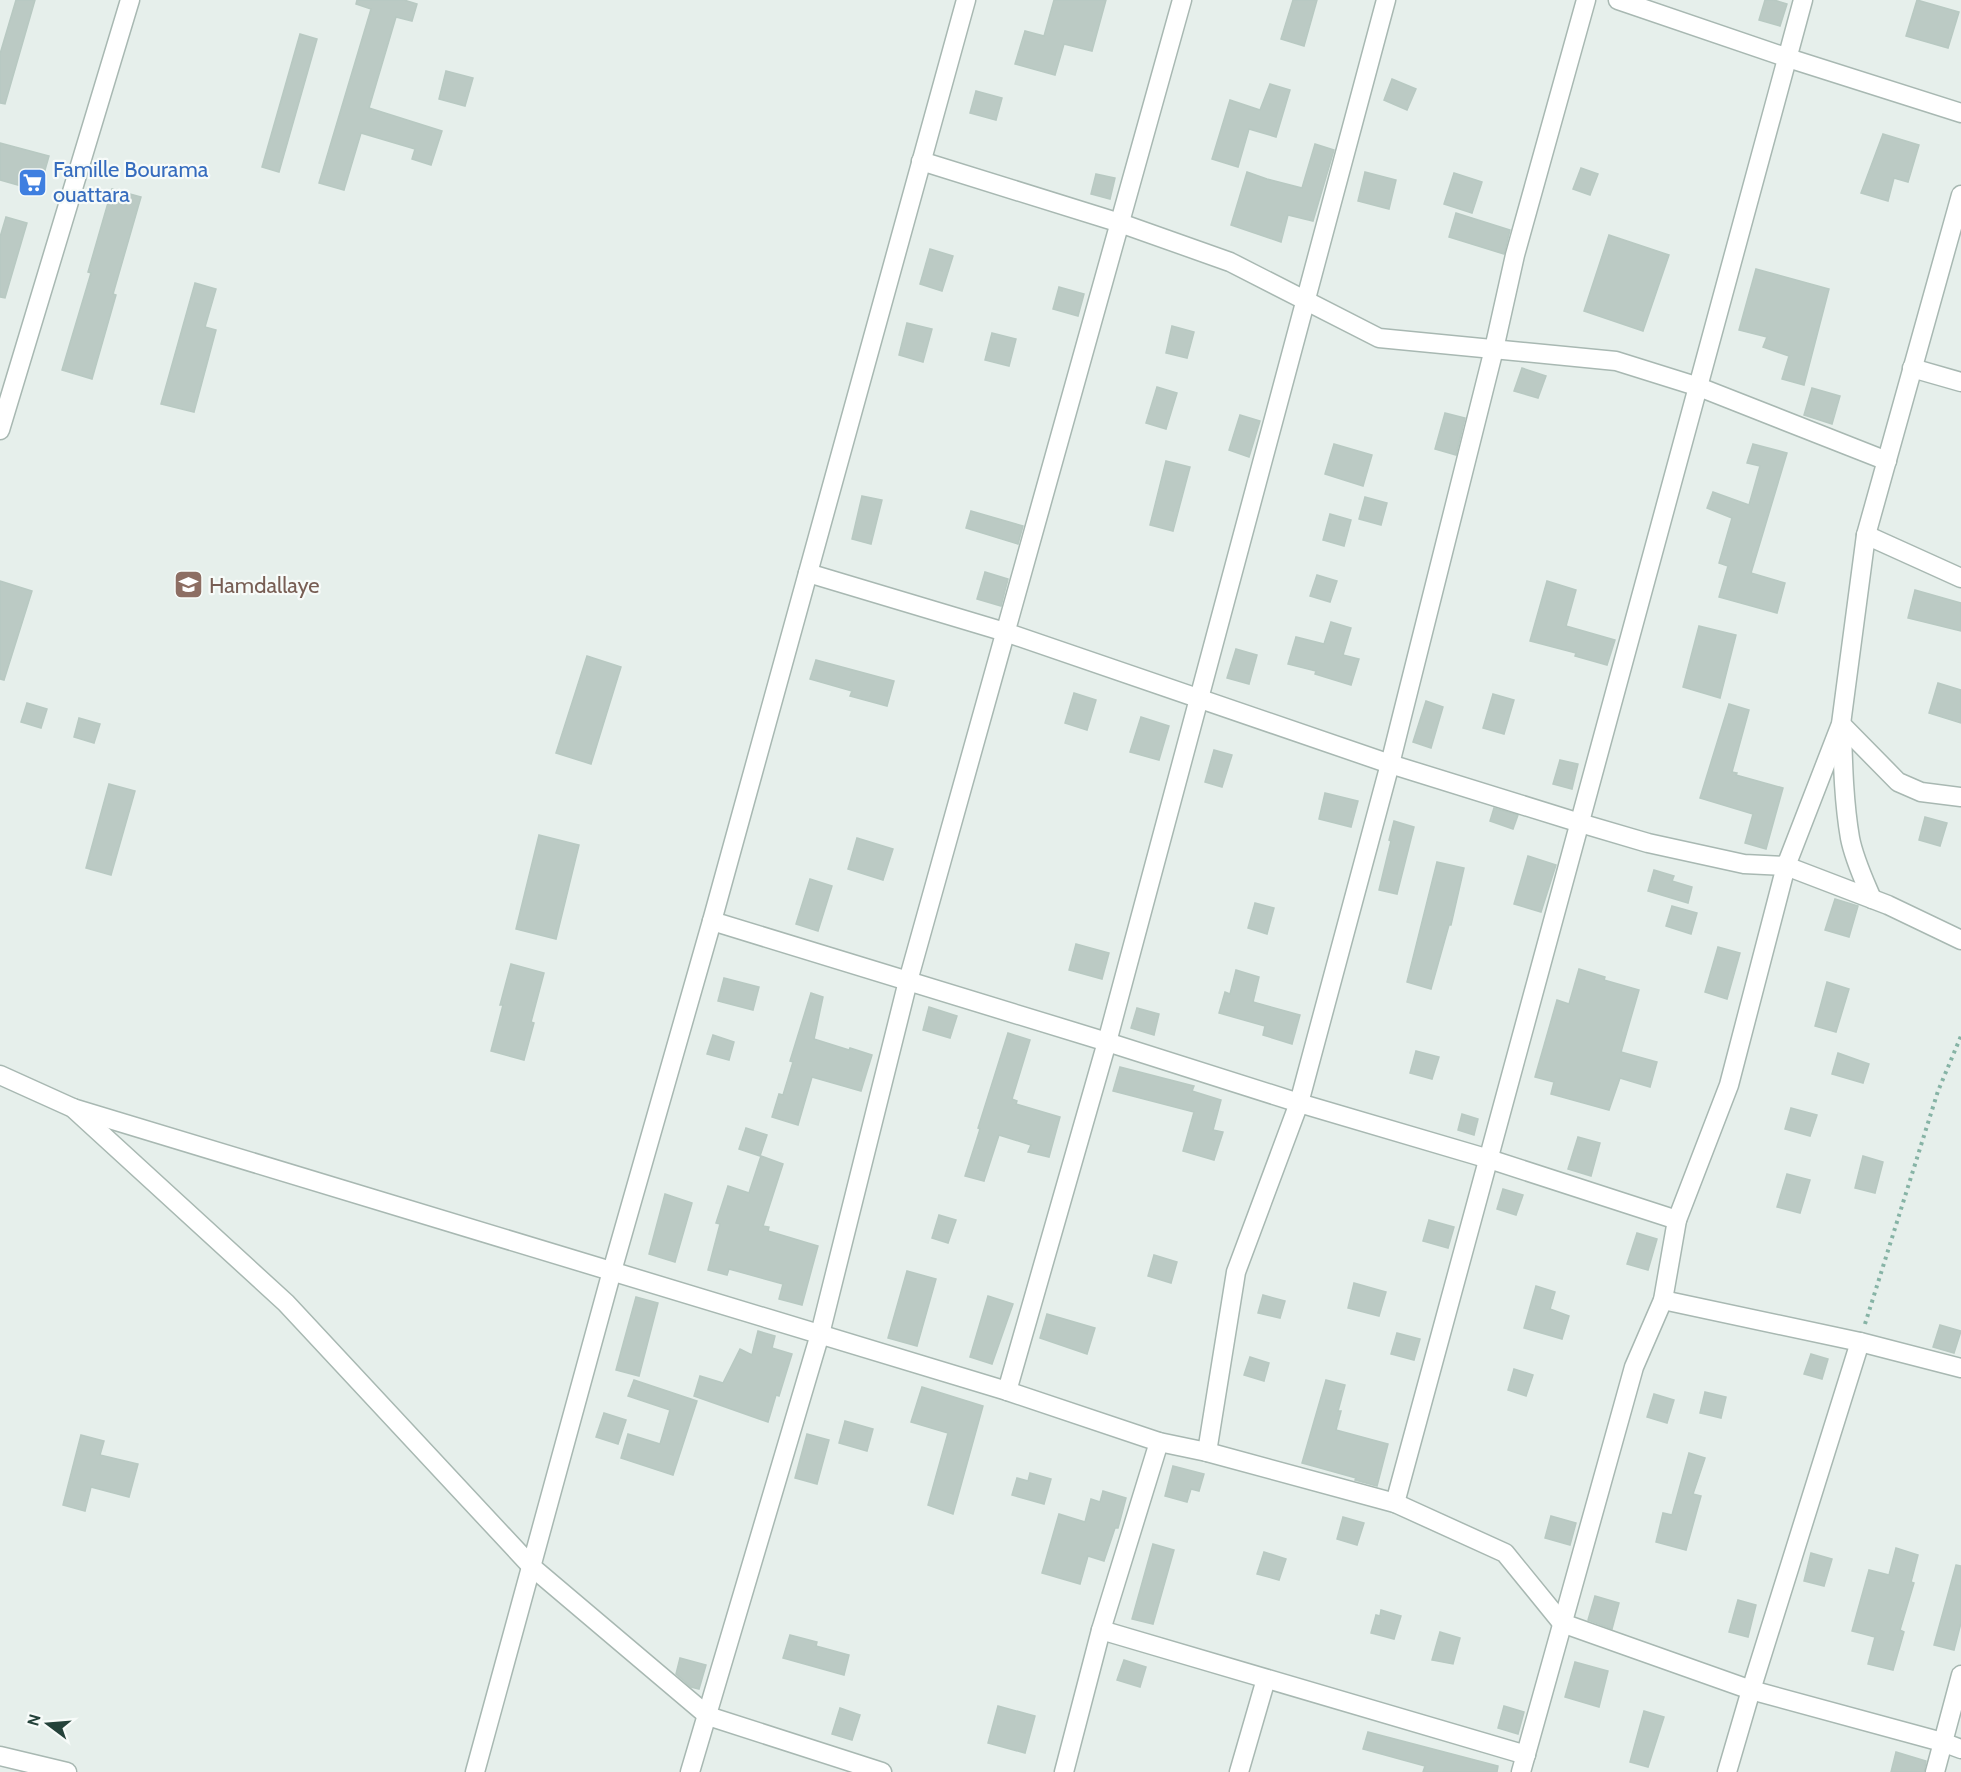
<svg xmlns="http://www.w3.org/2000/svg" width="1961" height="1772" font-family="Cabin,sans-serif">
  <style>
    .building { fill: #bbcac4; stroke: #b8c9c2; stroke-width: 1.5 }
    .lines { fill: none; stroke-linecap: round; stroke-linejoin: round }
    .minor-casing { stroke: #a8b8b2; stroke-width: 21 }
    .path { stroke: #86b3a5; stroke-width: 4; stroke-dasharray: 3 4.5; stroke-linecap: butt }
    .minor { stroke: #fff; stroke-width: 18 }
    .labels { text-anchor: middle; stroke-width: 4.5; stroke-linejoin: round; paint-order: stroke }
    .shop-label { font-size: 22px; fill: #366cbe; stroke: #f7fbf9; text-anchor: start }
    .education-label { font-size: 22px; fill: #785e54; stroke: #f7fbf9; text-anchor: start }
  </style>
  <rect width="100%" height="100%" fill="#e6efeb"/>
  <g class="building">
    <path d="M 16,0 L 35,0 L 5,104 L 0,103 L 0,54 Z"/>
    <path d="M 357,0 L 404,0 L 417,4 L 412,21 L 396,17 L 369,108 L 442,131 L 431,165 L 412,159 L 415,149 L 361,133 L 344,190 L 319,183 L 371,9 L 356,4 Z"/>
    <path d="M 1054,0 L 1106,0 L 1092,51 L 1064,44 L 1055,75 L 1015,64 L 1025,31 L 1044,36 Z"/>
    <path d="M 1293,0 L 1317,0 L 1304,46 L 1281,39 Z"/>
    <path d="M 1765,0 L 1774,0 L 1787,4 L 1780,26 L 1759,20 Z"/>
    <path d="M 1917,0 L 1959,12 L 1948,48 L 1906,36 Z"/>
    <path d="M 300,34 L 317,39 L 279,172 L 262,167 Z"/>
    <path d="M 446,71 L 473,78 L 465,106 L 439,99 Z"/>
    <path d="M 1392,79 L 1416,89 L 1407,110 L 1384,100 Z"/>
    <path d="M 1270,84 L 1290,90 L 1276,137 L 1249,129 L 1238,167 L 1212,159 L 1230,100 L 1260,110 Z"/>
    <path d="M 976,91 L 1002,98 L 996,120 L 970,113 Z"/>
    <path d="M 1883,134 L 1919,145 L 1908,182 L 1894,178 L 1888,201 L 1861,193 Z"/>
    <path d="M 0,143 L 49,156 L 39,191 L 0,180 Z"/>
    <path d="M 1315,144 L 1334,150 L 1313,221 L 1288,215 L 1281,242 L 1231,225 L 1247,172 L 1267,179 L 1302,188 Z"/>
    <path d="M 1581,168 L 1598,174 L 1590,195 L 1573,189 Z"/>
    <path d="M 1365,172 L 1396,180 L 1389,209 L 1358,201 Z"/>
    <path d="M 1454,173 L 1482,182 L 1472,213 L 1444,204 Z"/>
    <path d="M 1096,174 L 1115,178 L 1110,199 L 1091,194 Z"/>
    <path d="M 112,189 L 141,197 L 113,294 L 116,295 L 92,379 L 62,370 L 91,273 L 88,272 Z"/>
    <path d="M 1456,213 L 1510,230 L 1504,254 L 1449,237 Z"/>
    <path d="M 6,217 L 27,223 L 5,298 L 0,297 L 0,237 Z"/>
    <path d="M 1609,235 L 1669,255 L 1643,331 L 1584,311 Z"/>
    <path d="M 930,249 L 953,256 L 942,291 L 920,284 Z"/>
    <path d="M 1756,269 L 1829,289 L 1804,385 L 1782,379 L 1789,356 L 1763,347 L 1767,337 L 1739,330 Z"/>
    <path d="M 195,283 L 216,289 L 205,327 L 216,330 L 194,412 L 161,404 Z"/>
    <path d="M 1059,287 L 1084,294 L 1078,316 L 1053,309 Z"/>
    <path d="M 907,323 L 932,329 L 923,362 L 899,355 Z"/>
    <path d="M 1172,326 L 1194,332 L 1187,358 L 1166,353 Z"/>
    <path d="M 992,333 L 1016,339 L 1009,366 L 985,360 Z"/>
    <path d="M 1522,368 L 1546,376 L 1538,398 L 1514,391 Z"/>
    <path d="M 1157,387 L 1177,393 L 1166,429 L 1146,423 Z"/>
    <path d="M 1812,388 L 1840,396 L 1832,424 L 1804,415 Z"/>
    <path d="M 1445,413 L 1465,418 L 1456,455 L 1435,449 Z"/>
    <path d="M 1240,415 L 1260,421 L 1249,457 L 1229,450 Z"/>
    <path d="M 1334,444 L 1372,455 L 1363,486 L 1325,474 Z"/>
    <path d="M 1753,444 L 1787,453 L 1751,573 L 1785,583 L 1777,613 L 1719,597 L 1728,566 L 1719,563 L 1732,518 L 1707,508 L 1713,492 L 1749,505 L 1760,466 L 1747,463 Z"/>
    <path d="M 1166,461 L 1190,467 L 1173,531 L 1150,525 Z"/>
    <path d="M 862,496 L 882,500 L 871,544 L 852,539 Z"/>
    <path d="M 1365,497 L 1387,503 L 1381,525 L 1359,519 Z"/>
    <path d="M 971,511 L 1023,526 L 1018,544 L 966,528 Z"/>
    <path d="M 1330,514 L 1351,520 L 1344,546 L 1323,540 Z"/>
    <path d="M 985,572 L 1008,579 L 1001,606 L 977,599 Z"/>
    <path d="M 1317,575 L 1337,581 L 1330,602 L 1310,596 Z"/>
    <path d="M 0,581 L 32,591 L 4,680 L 0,679 Z"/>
    <path d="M 1547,581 L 1576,590 L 1566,626 L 1615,640 L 1607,665 L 1575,656 L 1576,653 L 1530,641 Z"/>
    <path d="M 1915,590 L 1961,603 L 1961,631 L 1908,618 Z"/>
    <path d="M 1331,622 L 1351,628 L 1343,655 L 1359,659 L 1351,685 L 1315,674 L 1316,671 L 1288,664 L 1296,637 L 1324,644 Z"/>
    <path d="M 1699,626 L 1736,635 L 1720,698 L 1683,687 Z"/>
    <path d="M 1236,649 L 1257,655 L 1249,684 L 1227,678 Z"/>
    <path d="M 587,656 L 621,667 L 591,764 L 556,753 Z"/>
    <path d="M 816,660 L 894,681 L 887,706 L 850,696 L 852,691 L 810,679 Z"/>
    <path d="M 1938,683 L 1961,690 L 1961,723 L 1929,713 Z"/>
    <path d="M 1074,693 L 1096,700 L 1087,730 L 1065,723 Z"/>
    <path d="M 1493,694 L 1514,700 L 1504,734 L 1483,728 Z"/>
    <path d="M 1426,701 L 1443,707 L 1431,748 L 1413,742 Z"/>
    <path d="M 27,703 L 47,709 L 41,728 L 21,722 Z"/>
    <path d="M 1729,704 L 1749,710 L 1732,772 L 1737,773 L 1736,775 L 1783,788 L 1766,849 L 1745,843 L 1753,814 L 1700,798 Z"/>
    <path d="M 1141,717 L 1169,726 L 1159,760 L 1130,752 Z"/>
    <path d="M 79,718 L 100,724 L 94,743 L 74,737 Z"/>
    <path d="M 1214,750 L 1232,755 L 1222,787 L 1205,782 Z"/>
    <path d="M 1560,760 L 1578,764 L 1572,789 L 1553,784 Z"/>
    <path d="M 109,784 L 135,791 L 111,875 L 86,868 Z"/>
    <path d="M 1325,793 L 1358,801 L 1351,827 L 1319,819 Z"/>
    <path d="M 1494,808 L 1518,815 L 1513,829 L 1490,821 Z"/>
    <path d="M 1925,817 L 1947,823 L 1940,846 L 1919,840 Z"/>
    <path d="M 1394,821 L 1414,827 L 1397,894 L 1379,890 L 1391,841 L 1389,840 Z"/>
    <path d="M 539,835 L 579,845 L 556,939 L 516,929 Z"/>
    <path d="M 857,838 L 893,849 L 883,880 L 848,869 Z"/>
    <path d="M 1528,856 L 1556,865 L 1541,912 L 1514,904 Z"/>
    <path d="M 1437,862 L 1464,868 L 1451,925 L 1449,925 L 1431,989 L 1407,982 Z"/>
    <path d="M 1654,870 L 1674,876 L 1672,881 L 1692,887 L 1688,903 L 1648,891 Z"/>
    <path d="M 810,879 L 832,886 L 818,931 L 796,924 Z"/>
    <path d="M 1835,899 L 1858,906 L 1849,937 L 1825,930 Z"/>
    <path d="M 1255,903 L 1274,908 L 1267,934 L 1248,928 Z"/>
    <path d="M 1672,906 L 1697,913 L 1691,934 L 1666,926 Z"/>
    <path d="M 1076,944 L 1109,953 L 1102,979 L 1069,970 Z"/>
    <path d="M 1718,947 L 1740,953 L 1727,999 L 1705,992 Z"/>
    <path d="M 511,964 L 544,973 L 531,1022 L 534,1023 L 524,1060 L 491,1051 L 503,1005 L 500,1005 Z"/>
    <path d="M 1579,969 L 1605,977 L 1604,980 L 1639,990 L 1621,1052 L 1657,1062 L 1650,1087 L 1620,1078 L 1609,1110 L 1551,1094 L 1554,1082 L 1535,1077 L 1557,1000 L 1569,1004 Z"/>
    <path d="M 1236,970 L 1259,977 L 1253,1002 L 1300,1015 L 1292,1044 L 1263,1035 L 1265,1026 L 1219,1013 L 1225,992 L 1230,994 Z"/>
    <path d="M 724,978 L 759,987 L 753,1010 L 718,1001 Z"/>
    <path d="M 1827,982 L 1849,989 L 1836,1032 L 1815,1026 Z"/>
    <path d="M 811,993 L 823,997 L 814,1039 L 849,1050 L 850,1048 L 872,1055 L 861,1091 L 812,1077 L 798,1125 L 772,1117 L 779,1094 L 783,1095 L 793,1062 L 790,1061 Z"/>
    <path d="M 929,1007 L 957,1016 L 950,1038 L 923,1030 Z"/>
    <path d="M 1137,1008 L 1159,1014 L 1154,1035 L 1131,1028 Z"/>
    <path d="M 1008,1033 L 1030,1040 L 1012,1099 L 1017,1101 L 1016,1104 L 1060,1117 L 1049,1157 L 1028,1152 L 1031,1145 L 999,1135 L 984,1181 L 965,1176 L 980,1129 L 978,1128 Z"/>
    <path d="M 713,1035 L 734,1042 L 729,1060 L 707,1054 Z"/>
    <path d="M 1416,1051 L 1439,1057 L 1432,1079 L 1410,1073 Z"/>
    <path d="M 1838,1053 L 1869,1064 L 1863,1083 L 1832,1074 Z"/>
    <path d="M 1120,1067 L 1194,1086 L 1192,1091 L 1221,1100 L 1213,1130 L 1223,1132 L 1214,1160 L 1183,1151 L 1194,1112 L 1113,1091 Z"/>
    <path d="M 1791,1108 L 1817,1115 L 1810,1136 L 1785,1129 Z"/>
    <path d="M 1462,1114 L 1478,1119 L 1474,1135 L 1458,1130 Z"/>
    <path d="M 746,1128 L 767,1135 L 760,1156 L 739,1149 Z"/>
    <path d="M 1578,1137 L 1600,1143 L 1591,1176 L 1568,1169 Z"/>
    <path d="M 761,1156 L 783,1164 L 763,1226 L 769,1227 L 768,1231 L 818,1246 L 802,1305 L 779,1299 L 783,1284 L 729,1269 L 727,1275 L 708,1270 L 720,1224 L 716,1223 L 728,1186 L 749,1193 Z"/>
    <path d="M 1863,1156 L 1883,1162 L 1875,1193 L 1855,1188 Z"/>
    <path d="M 1787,1174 L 1810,1180 L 1800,1213 L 1777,1207 Z"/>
    <path d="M 1503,1189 L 1523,1195 L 1516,1215 L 1497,1209 Z"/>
    <path d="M 665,1194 L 692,1203 L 675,1262 L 649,1254 Z"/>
    <path d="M 939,1215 L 956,1220 L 948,1243 L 932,1238 Z"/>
    <path d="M 1429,1220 L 1454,1227 L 1448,1248 L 1423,1241 Z"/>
    <path d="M 1637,1233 L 1657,1239 L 1648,1270 L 1627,1264 Z"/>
    <path d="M 1154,1255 L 1177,1262 L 1171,1283 L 1148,1276 Z"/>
    <path d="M 907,1271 L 936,1279 L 917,1346 L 888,1338 Z"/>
    <path d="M 1354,1283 L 1386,1292 L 1379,1316 L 1348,1308 Z"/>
    <path d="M 1536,1286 L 1555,1292 L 1550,1309 L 1569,1316 L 1562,1339 L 1524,1328 Z"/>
    <path d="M 1263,1295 L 1285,1301 L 1280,1318 L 1258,1313 Z"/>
    <path d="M 988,1296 L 1013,1304 L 992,1364 L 970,1357 Z"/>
    <path d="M 636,1297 L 658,1303 L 639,1376 L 616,1370 Z"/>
    <path d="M 1047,1314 L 1095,1328 L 1087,1354 L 1040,1338 Z"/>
    <path d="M 1940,1325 L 1961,1331 L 1954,1353 L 1933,1347 Z"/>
    <path d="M 758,1331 L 775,1336 L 772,1348 L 792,1354 L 779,1396 L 776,1395 L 768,1422 L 694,1396 L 700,1376 L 723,1383 L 740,1349 L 752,1355 Z"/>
    <path d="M 1397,1333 L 1420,1339 L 1414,1360 L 1391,1354 Z"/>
    <path d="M 1811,1354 L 1828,1359 L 1822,1379 L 1804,1374 Z"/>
    <path d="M 1250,1357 L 1269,1363 L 1264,1381 L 1244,1375 Z"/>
    <path d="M 1514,1369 L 1533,1375 L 1526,1396 L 1508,1390 Z"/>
    <path d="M 634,1380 L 697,1401 L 673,1475 L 621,1458 L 628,1434 L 660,1444 L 670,1410 L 628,1396 Z"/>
    <path d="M 1326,1380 L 1345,1385 L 1338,1411 L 1341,1411 L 1336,1430 L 1388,1444 L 1377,1486 L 1355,1480 L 1356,1478 L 1302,1463 Z"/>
    <path d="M 922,1387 L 983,1406 L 953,1514 L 928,1505 L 948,1433 L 911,1422 Z"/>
    <path d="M 1705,1392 L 1726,1397 L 1721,1418 L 1700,1413 Z"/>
    <path d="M 1654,1394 L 1674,1400 L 1667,1423 L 1647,1417 Z"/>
    <path d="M 604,1413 L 626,1420 L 618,1444 L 596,1437 Z"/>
    <path d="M 845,1421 L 873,1429 L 867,1451 L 839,1443 Z"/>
    <path d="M 807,1434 L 829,1440 L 817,1484 L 795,1478 Z"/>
    <path d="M 81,1435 L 104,1441 L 100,1455 L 138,1464 L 129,1497 L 91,1487 L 85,1511 L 63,1505 Z"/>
    <path d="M 1689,1453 L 1705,1458 L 1693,1494 L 1701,1496 L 1686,1550 L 1656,1542 L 1663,1513 L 1672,1515 Z"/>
    <path d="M 1173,1466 L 1204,1474 L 1199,1491 L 1191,1489 L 1187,1502 L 1165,1496 Z"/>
    <path d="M 1030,1473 L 1051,1479 L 1044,1504 L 1012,1495 L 1017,1478 L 1028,1481 Z"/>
    <path d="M 1103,1491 L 1126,1498 L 1118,1528 L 1115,1528 L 1104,1561 L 1088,1556 L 1080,1584 L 1042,1573 L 1059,1514 L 1085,1522 L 1091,1499 L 1100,1502 Z"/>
    <path d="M 1551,1516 L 1576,1523 L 1570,1545 L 1545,1538 Z"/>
    <path d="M 1343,1517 L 1364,1523 L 1357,1545 L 1337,1539 Z"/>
    <path d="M 1153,1544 L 1174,1550 L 1153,1624 L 1132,1619 Z"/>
    <path d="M 1896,1548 L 1918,1555 L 1911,1582 L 1914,1583 L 1900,1630 L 1904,1632 L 1893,1670 L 1868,1664 L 1875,1637 L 1852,1631 L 1869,1570 L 1889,1575 Z"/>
    <path d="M 1264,1552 L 1286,1559 L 1279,1580 L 1257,1574 Z"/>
    <path d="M 1811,1553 L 1832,1559 L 1824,1586 L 1804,1581 Z"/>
    <path d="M 1956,1565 L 1961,1566 L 1961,1623 L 1954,1650 L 1934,1645 Z"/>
    <path d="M 1595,1596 L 1619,1603 L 1612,1629 L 1588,1620 Z"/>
    <path d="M 1738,1600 L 1756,1605 L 1748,1637 L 1729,1632 Z"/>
    <path d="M 1381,1610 L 1401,1616 L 1394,1639 L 1371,1633 L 1376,1615 L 1380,1616 Z"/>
    <path d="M 1440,1632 L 1460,1638 L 1453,1664 L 1432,1660 Z"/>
    <path d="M 790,1635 L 817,1642 L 816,1646 L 849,1655 L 844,1675 L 783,1658 Z"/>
    <path d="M 680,1658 L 706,1665 L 699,1689 L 691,1687 L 676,1674 Z"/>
    <path d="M 1124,1660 L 1146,1667 L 1140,1687 L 1117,1680 Z"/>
    <path d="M 1575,1662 L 1608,1671 L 1599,1707 L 1565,1697 Z"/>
    <path d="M 998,1706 L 1035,1716 L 1025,1753 L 988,1743 Z"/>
    <path d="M 1504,1706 L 1524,1712 L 1518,1734 L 1498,1728 Z"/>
    <path d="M 840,1708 L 860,1715 L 852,1740 L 832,1734 Z"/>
    <path d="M 1644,1711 L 1664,1717 L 1648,1767 L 1630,1762 Z"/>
    <path d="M 1368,1732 L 1498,1766 L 1497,1772 L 1423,1772 L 1425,1766 L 1363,1749 Z"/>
    <path d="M 1896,1752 L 1926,1761 L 1924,1772 L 1891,1772 Z"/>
  </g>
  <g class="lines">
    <defs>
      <g id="minor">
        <path d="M 1618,0 L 1788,58 L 1961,113"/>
        <path d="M 921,161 L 1120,223 L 1230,262 L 1379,338 L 1616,361 L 1699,387 L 1887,461"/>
        <path d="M 1912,368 L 1961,382"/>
        <path d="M 0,430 L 130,0"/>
        <path d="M 1866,535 L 1961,578"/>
        <path d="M 808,573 L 1005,632 L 1390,764 L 1580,823 L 1648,843 L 1744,864 L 1786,866 L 1888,905 L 1961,940"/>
        <path d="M 1841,724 L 1898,782 L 1921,792 L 1961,797"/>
        <path d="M 1842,731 C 1843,767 1844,803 1850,838 C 1854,859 1864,880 1872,899"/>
        <path d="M 712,921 L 1107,1042 L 1299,1103 L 1489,1159 L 1677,1220"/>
        <path d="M 0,1075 L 73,1108 L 286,1303 L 532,1567 L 708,1716 L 882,1772"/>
        <path d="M 73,1108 L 1007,1391 L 1159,1442 L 1207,1452 L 1395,1503 L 1505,1553 L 1562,1623 L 1751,1690 L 1942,1742 L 1961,1749"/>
        <path d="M 1663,1300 L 1860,1342 L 1961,1368"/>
        <path d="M 1007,1391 L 1107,1042 L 1386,0"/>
        <path d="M 1207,1452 L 1236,1272 L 1299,1103 L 1390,764 L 1494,349 L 1515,255 L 1586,0"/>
        <path d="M 1395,1503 L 1803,0"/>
        <path d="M 1101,1630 L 1526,1755"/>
        <path d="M 0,1756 L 67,1772"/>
        <path d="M 475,1772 L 612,1271 L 712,921 L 966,0"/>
        <path d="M 690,1772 L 820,1334 L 908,981 L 1182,0"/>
        <path d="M 1064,1772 L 1101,1630 L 1159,1442"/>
        <path d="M 1239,1772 L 1266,1679"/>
        <path d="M 1521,1772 L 1634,1367 L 1663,1300 L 1677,1220 L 1729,1085 L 1786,866 L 1841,724 L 1866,535 L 1961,195"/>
        <path d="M 1727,1772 L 1751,1690 L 1860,1342"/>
        <path d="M 1935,1772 L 1961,1675"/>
      </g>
    </defs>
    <use href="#minor" class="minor-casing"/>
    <path class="path" d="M 1865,1324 L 1938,1091 L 1961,1036"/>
    <use href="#minor" class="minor"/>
  </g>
  <defs>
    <symbol id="supermarket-square" viewBox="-11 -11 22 22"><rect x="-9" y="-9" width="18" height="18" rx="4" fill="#3f7fe0" stroke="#f7fbf9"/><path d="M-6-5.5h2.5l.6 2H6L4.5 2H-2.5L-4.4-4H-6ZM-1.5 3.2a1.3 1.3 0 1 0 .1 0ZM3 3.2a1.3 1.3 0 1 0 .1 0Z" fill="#fff"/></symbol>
    <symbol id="school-square" viewBox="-11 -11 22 22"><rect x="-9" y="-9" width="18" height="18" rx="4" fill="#8d6e63" stroke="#f7fbf9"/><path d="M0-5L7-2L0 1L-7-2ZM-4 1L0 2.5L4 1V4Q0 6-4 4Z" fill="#fff"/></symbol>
  </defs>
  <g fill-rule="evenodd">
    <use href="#supermarket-square" x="16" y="166" width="33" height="33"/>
    <use href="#school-square" x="172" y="568" width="33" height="33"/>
  </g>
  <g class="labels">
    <g class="shop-label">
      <text x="53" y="177">Famille Bourama<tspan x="53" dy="25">ouattara</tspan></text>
    </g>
    <g class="education-label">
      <text x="209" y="593">Hamdallaye</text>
    </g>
  </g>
  <g transform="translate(48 1724) rotate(286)" stroke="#f7fbf9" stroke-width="4.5" paint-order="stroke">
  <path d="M0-4.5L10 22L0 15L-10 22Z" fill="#24423a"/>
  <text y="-9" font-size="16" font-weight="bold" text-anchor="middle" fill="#24423a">N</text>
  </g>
</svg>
